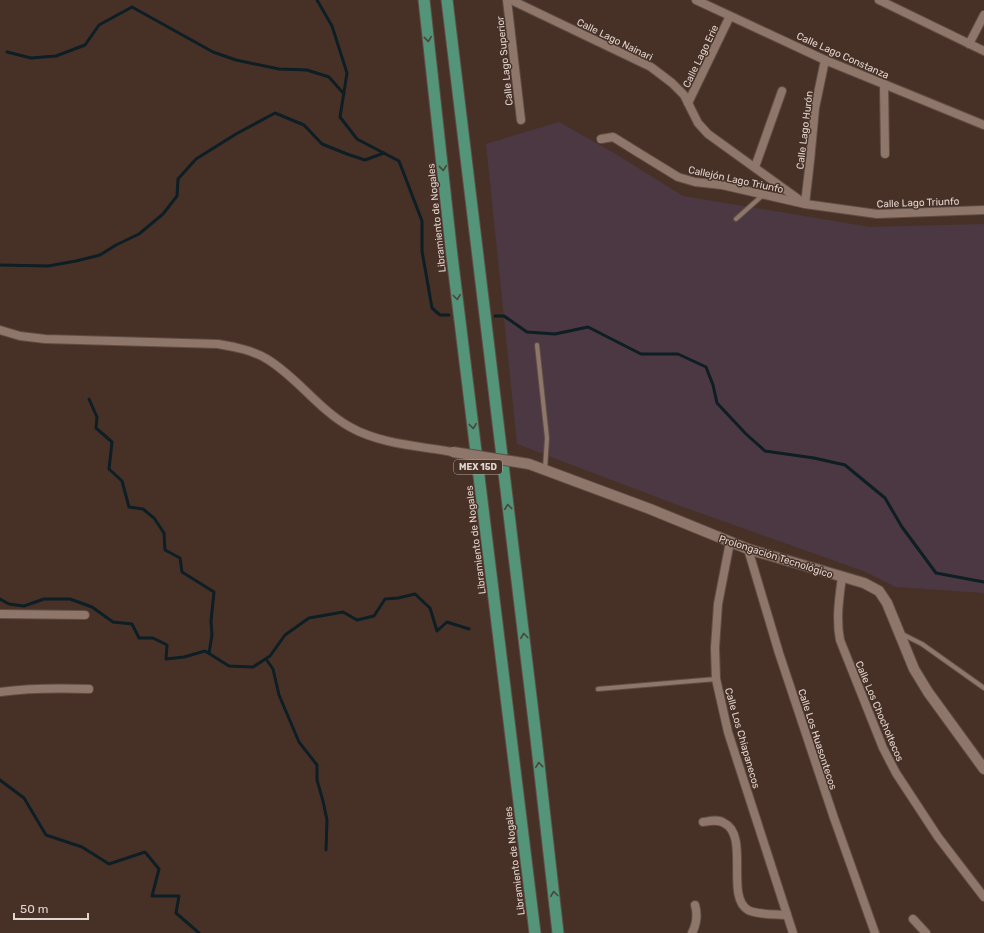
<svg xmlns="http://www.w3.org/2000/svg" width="984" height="933" font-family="Rubik,sans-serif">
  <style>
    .commercial { fill: #4b3842 }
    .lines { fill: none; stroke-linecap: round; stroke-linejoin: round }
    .stream { stroke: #0d1e25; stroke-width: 3 }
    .service-casing { stroke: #5f4d45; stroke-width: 6 }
    .minor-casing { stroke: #5f4d45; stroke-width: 10 }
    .tertiary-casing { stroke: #5f4d45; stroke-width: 12 }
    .trunk-casing { stroke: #5f4d45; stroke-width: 13 }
    .service { stroke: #8e766a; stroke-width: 4 }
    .minor { stroke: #8e766a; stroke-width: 8 }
    .tertiary { stroke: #8e766a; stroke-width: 10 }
    .trunk { stroke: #549479; stroke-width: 11 }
    .tertiary-bridge-casing { stroke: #5f4d45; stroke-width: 12; stroke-linecap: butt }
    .tertiary-bridge { stroke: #8e766a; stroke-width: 10 }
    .oneway { stroke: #4a4537 }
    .labels { text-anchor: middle; stroke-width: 3; stroke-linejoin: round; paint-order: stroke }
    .shield { fill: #473127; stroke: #b4a39c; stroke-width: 1 }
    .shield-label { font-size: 9px; font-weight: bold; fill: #e2d4ce }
    .street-label { font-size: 10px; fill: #e2d4ce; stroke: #473127 }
  </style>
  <rect width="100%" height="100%" fill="#473127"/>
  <path class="commercial" d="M 559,122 L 614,153 L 683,196 L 870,227 L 984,224 L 984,593 L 896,587 L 866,572 L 675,504 L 517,444 L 486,144 Z"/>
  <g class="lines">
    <g class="stream">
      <path d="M 317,0 L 332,26 L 347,73 L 340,117 L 357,139 L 399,161 L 422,221 L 422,251 L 432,308 L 440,315 L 449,315"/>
      <path d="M 7,52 L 31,58 L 56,56 L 85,45 L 99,25 L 132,7 L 213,52 L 236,60 L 279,69 L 307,70 L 329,77 L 344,94"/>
      <path d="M 0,265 L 48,266 L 76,261 L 100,255 L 116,245 L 139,234 L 163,214 L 177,196 L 178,179 L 196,159 L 236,134 L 275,113 L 304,125 L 322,144 L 347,154 L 365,160 L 384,153"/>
      <path d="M 495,316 L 504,316 L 527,332 L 555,334 L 588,327 L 641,354 L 678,354 L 706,367 L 713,385 L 717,403 L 746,434 L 765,451 L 814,458 L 845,465 L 885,498 L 902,527 L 936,573 L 984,582"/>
      <path d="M 89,399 L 97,417 L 96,428 L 112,442 L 109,469 L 122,481 L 129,507 L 143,509 L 154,518 L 164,533 L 165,550 L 180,558 L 182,572 L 214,592 L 211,621 L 212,635 L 209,653"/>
      <path d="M 0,599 L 9,604 L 24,606 L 44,599 L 70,599 L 92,607 L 113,622 L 132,624 L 139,638 L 153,638 L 167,645 L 166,659 L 184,657 L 205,651 L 229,666 L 253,667 L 270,656 L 285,635 L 309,618 L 343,612 L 357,620 L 374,616 L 385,599 L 398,598 L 415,594 L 430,608 L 437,631 L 447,622 L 469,629"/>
      <path d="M 266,659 L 273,669 L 279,695 L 299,742 L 317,765 L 317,780 L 323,801 L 327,820 L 326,850"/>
      <path d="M 0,780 L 24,798 L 46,835 L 82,847 L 109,864 L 145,852 L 159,869 L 152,896 L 179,896 L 176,913 L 199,933"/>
    </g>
    <defs>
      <g id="service">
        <path d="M 736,219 L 764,194"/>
        <path d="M 537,345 L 547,438 L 545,469"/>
        <path d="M 902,634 L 922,644 L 984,688"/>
        <path d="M 598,689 L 716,679"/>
      </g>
      <g id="minor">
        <path d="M 507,0 L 521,120"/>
        <path d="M 511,0 L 651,67 L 672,83 L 684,95 L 698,123 L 708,134 L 801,201"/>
        <path d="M 696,0 L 825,60 L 984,125"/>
        <path d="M 879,0 L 984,51"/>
        <path d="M 969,44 L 984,15"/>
        <path d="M 884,84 L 885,154"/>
        <path d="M 688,103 L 730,16"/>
        <path d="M 601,139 L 613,137 L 618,140 L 634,150 L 678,177 L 695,182 L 722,185 L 805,204 L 877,214 L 984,210"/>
        <path d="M 755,167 L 782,91"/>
        <path d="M 805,204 L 810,161 L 815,108 L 825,60"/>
        <path d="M 0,330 L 20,336 L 45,339 L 218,344 C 235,347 252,350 267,359 C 298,378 318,409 350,427 C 380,444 419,446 453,452"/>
        <path d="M 730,542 L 718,604 L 715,648 L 716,679 L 728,732 L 793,933"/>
        <path d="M 748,549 L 779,653 L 834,818 L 875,933"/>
        <path d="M 842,577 C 839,599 836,619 840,640 L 883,748 L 896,773 L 938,837 L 984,897"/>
        <path d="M 0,614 L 85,615"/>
        <path d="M 0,692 C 30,688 59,688 89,689"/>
        <path d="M 703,822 C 710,821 718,819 724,823 C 750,835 725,897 748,910 C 757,915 777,914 787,915"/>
        <path d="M 913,919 L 926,933"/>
        <path d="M 692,933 C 697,923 698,915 695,905"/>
      </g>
      <path id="tertiary" d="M 529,464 L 650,509 L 748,549 L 864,583 L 879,591 L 887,603 L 914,669 L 928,692 L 984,769"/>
      <g id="trunk">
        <path d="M 424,0 L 452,256 L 535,933"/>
        <path d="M 447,0 L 536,738 L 558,933"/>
      </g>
    </defs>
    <use href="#service" class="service-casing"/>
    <use href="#minor" class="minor-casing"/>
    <use href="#tertiary" class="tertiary-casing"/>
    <use href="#trunk" class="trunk-casing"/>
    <use href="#service" class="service"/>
    <use href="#minor" class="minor"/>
    <use href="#tertiary" class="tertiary"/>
    <use href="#trunk" class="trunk"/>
    <defs>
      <path id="tertiary-bridge" d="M 453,452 L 529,464"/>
    </defs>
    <use href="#tertiary-bridge" class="tertiary-bridge-casing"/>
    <use href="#tertiary-bridge" class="tertiary-bridge"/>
  </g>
  <defs><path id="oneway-chevron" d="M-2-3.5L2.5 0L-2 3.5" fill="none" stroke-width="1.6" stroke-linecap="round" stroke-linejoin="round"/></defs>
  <g class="oneway">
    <use href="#oneway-chevron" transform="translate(428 39) rotate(84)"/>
    <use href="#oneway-chevron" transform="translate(443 168) rotate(84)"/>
    <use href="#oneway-chevron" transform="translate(457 297) rotate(83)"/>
    <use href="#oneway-chevron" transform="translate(473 426) rotate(83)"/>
    <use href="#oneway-chevron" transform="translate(508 507) rotate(-97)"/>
    <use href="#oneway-chevron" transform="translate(524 636) rotate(-97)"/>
    <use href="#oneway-chevron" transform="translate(539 765) rotate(-96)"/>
    <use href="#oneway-chevron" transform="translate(554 894) rotate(-97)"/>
  </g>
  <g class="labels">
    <rect class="shield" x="454" y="460" width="48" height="14" rx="3"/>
    <g class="shield-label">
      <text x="478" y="470">MEX 15D</text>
    </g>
    <g class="street-label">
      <text transform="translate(615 39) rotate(26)" y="4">Calle Lago Nainari</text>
      <text transform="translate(843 55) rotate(24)" y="4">Calle Lago Constanza</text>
      <text transform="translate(700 56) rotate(-64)" y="4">Calle Lago Erie</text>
      <text transform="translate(504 61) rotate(-96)" y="4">Calle Lago Superior</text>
      <text transform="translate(804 130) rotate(-83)" y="4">Calle Lago Hurón</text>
      <text transform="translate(736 179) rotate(12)" y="4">Callejón Lago Triunfo</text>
      <text transform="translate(918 202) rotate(-2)" y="4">Calle Lago Triunfo</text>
      <text transform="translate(436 218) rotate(-96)" y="4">Libramiento de Nogales</text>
      <text transform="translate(475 540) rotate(-97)" y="4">Libramiento de Nogales</text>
      <text transform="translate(776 556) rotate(18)" y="4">Prolongación Tecnológico</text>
      <text transform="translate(880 711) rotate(67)" y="4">Calle Los Chocholtecos</text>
      <text transform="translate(743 738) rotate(74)" y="4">Calle Los Chiapanecos</text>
      <text transform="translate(818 739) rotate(72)" y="4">Calle Los Huasontecos</text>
      <text transform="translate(514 861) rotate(-97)" y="4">Libramiento de Nogales</text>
    </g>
  </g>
  <path d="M14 913v6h74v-6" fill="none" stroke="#e2d4ce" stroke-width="2"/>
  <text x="20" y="913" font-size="12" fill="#e2d4ce" stroke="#473127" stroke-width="3" paint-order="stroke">50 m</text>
</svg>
